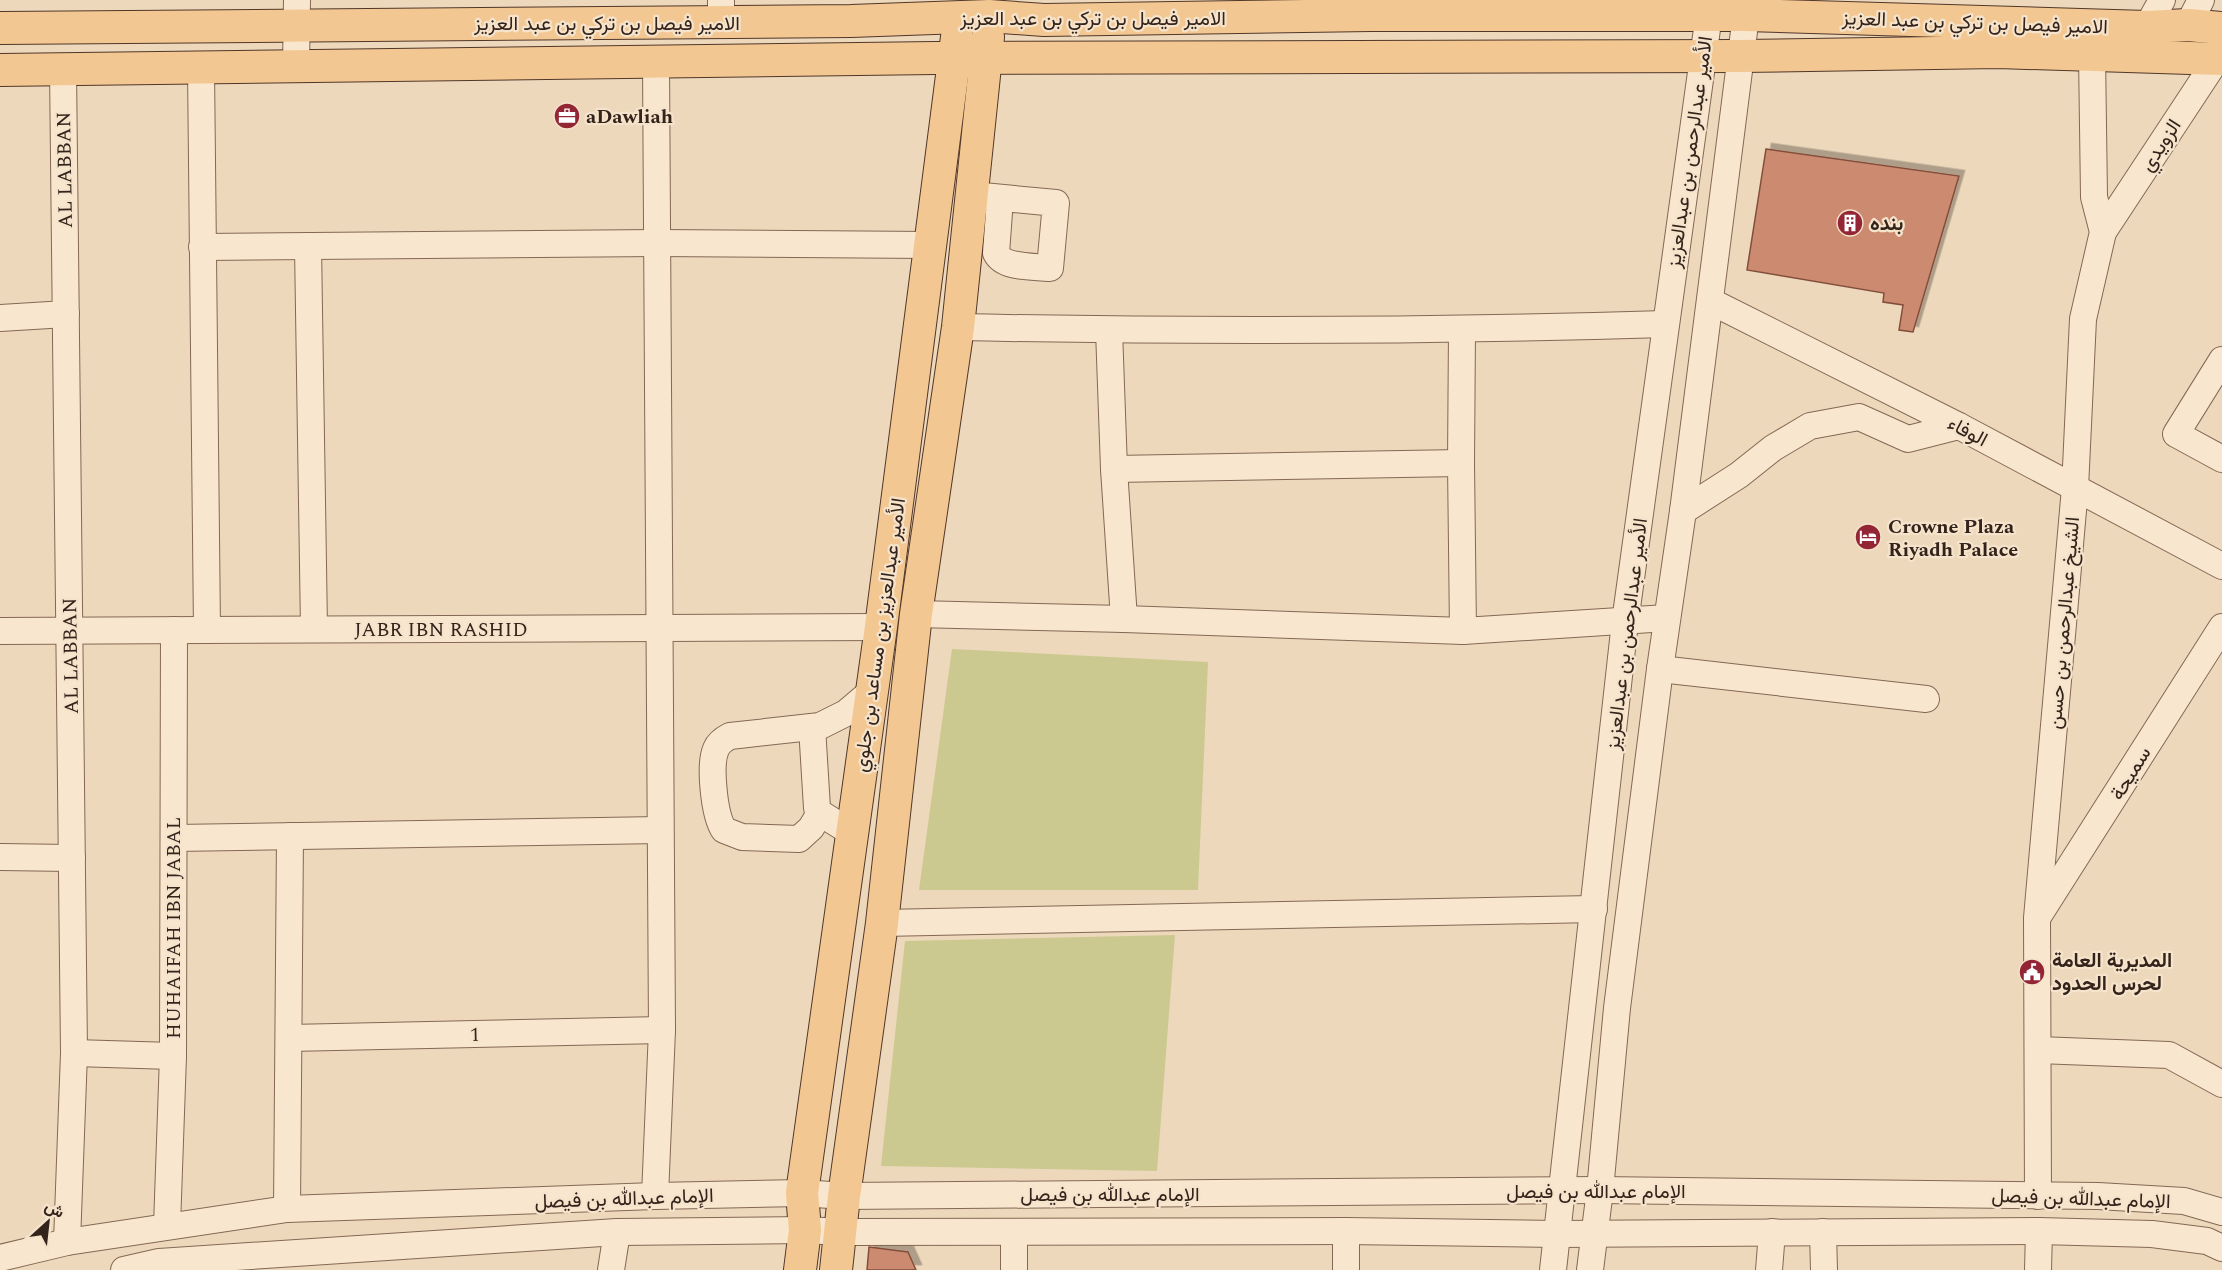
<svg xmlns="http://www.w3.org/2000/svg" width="2222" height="1270" font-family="Spectral,Vazirmatn,serif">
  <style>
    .green { fill: #cbc990 }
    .building { fill: #cc8a71; stroke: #834e3b; stroke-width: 1.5; filter: url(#shadow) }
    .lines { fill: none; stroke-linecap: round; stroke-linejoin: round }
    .minor-casing { stroke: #846855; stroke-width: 28 }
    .major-casing { stroke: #51372a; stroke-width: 34 }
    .minor { stroke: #f9e6ce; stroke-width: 26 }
    .major { stroke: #f2c791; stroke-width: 32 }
    .labels { text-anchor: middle; stroke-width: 4.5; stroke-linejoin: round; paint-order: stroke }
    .street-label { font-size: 20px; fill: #33231a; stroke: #f5e3cb }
    .poi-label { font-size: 20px; font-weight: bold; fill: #33231a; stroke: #f5e3cb; text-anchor: start }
  </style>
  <defs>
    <filter id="shadow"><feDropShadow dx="5.5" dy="-5.5" stdDeviation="0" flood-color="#0004"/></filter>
  </defs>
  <rect width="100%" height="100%" fill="#edd8bb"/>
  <g class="green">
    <path d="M 952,649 L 1208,662 L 1198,890 L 919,890 Z"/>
    <path d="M 1175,935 L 1157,1171 L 881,1166 L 905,941 Z"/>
  </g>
  <g class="building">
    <path d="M 1766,149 L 1959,176 L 1913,332 L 1899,330 L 1903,305 L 1883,302 L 1884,293 L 1747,270 Z"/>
    <path d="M 869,1247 L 908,1252 L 916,1270 L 867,1270 Z"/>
  </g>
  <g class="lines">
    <defs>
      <g id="minor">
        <path d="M 721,0 L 721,22"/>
        <path d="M 2188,25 L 2201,0"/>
        <path d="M 2147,27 L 2162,0"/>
        <path d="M 296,67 L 297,0"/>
        <path d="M 201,68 L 207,630"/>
        <path d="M 63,69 L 74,1053 L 67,1242"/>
        <path d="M 972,195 L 1056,203 L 1050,268 C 1034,266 1004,269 996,253 L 1000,199"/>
        <path d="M 2103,232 L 2217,59"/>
        <path d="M 308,246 L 314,629"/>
        <path d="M 202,247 L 657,243 L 929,245"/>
        <path d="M 1710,301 L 1959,426 L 2222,566"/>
        <path d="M 0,318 L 66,314"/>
        <path d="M 958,327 C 1194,332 1429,331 1665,324"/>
        <path d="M 1109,330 L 1114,469 L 1124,619"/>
        <path d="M 1462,330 L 1461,463 L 1463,631"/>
        <path d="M 2222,360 L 2176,434 L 2222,459"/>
        <path d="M 1114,469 L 1461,463"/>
        <path d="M 1683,511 L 1739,475 L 1773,448 L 1810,426 L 1859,417 L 1908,439 L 1959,426"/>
        <path d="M 916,614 L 1124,619 L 1463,631 L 1667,618"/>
        <path d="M 0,631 L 881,627"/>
        <path d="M 1660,669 L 1926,699"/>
        <path d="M 812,727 L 817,808 L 820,813 L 852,833"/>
        <path d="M 820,813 L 811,828 L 799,839 L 742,837 L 724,830 C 714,815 709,765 716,749 C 719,742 724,739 730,736 L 820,726 L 846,713 L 872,691"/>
        <path d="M 174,838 L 660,830"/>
        <path d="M 0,857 L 72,858"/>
        <path d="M 2039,915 L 2222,627"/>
        <path d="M 882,923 L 1594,909"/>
        <path d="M 289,1038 L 662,1030"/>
        <path d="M 2038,1050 L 2169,1055 L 2222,1084"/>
        <path d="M 74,1053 L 173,1056"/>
        <path d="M 655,1196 L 662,1030 L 656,62"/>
        <path d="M 2038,1196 L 2037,918 L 2075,488 L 2083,319 L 2103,232 L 2094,197 L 2092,54"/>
        <path d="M 287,1209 L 290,836"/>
        <path d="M 167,1226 L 173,1056 L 174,630"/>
        <path d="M 1346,1231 L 1346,1270"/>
        <path d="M 1014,1232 L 1014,1270"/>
        <path d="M 1823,1232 L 1824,1270"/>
        <path d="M 0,1258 L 67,1242 L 287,1209 L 655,1196 L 802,1193 L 844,1196 L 1600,1190 L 2098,1196 L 2184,1201 L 2222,1212"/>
        <path d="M 124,1270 L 159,1262 L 617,1232 L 805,1230 L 842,1232 L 1346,1231 L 1557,1234 L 2039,1231 L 2152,1234 L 2207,1241 L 2222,1248"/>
        <path d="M 611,1270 L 617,1232"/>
        <path d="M 1553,1270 L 1625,622 L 1711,0"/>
        <path d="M 1590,1270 L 1600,1190 L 1617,1008 L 1660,669 L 1683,511 L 1748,0"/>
        <path d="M 1769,1270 L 1772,1232"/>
        <path d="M 2038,1270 L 2039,1231"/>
      </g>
      <g id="major">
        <path d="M 0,28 L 851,21 L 989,16 L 1044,20 L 1371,15 L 1746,15 L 2147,27 L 2188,25 L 2222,28"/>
        <path d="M 0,70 L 935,58 L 1741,56 L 1998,52 L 2222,59"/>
        <path d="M 800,1270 L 805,1230 L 802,1193 L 881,627 L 957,37"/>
        <path d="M 836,1270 L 844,1196 L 882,923 L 916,614 L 958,327 L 988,37"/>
      </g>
    </defs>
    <use href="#minor" class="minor-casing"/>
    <use href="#major" class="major-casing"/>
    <use href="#minor" class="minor"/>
    <use href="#major" class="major"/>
  </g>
  <defs>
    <symbol id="office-disc" viewBox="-11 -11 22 22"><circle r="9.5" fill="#932635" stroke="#f5e3cb"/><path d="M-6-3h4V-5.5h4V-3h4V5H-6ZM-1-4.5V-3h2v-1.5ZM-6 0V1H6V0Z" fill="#fff"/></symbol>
    <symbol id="building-disc" viewBox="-11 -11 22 22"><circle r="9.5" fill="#932635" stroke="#f5e3cb"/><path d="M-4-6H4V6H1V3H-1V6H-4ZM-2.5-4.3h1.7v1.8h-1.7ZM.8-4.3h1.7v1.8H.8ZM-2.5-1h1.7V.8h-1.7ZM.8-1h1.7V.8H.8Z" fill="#fff"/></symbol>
    <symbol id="hotel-disc" viewBox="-11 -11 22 22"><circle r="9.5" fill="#932635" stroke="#f5e3cb"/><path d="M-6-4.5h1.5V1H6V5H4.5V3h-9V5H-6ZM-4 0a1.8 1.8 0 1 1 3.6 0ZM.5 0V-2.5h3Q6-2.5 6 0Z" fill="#fff"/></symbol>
    <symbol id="civic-disc" viewBox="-11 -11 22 22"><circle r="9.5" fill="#932635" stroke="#f5e3cb"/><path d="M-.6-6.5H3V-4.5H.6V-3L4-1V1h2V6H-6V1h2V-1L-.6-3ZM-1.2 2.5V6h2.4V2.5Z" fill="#fff"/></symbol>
  </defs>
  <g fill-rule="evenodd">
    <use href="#office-disc" x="552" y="101" width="30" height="30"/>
    <use href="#building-disc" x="1835" y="208" width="30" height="30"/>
    <use href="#hotel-disc" x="1853" y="522" width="30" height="30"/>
    <use href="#civic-disc" x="2017" y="957" width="30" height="30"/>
  </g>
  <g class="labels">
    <g class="street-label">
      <text x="1093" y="25">الامير فيصل بن تركي بن عبد العزيز</text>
      <text transform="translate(1975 22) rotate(2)" y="7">الامير فيصل بن تركي بن عبد العزيز</text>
      <text x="607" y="30">الامير فيصل بن تركي بن عبد العزيز</text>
      <text transform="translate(2160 145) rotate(-57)" y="7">الزويدي</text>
      <text transform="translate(1689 152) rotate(-82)" y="7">الأمير عبدالرحمن بن عبدالعزيز</text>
      <text transform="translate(64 170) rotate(-91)" y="7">AL LABBAN</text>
      <text transform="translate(1968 431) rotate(28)" y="7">الوفاء</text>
      <text transform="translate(2063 623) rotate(-85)" y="7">الشيخ عبدالرحمن بن حسن</text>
      <text x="441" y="636">JABR IBN RASHID</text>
      <text transform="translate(1626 634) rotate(-83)" y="7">الأمير عبدالرحمن بن عبدالعزيز</text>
      <text transform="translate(879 635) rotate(-82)" y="7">الأمير عبدالعزيز بن مساعد بن جلوي</text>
      <text transform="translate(70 656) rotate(-91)" y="7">AL LABBAN</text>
      <text transform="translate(2130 773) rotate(-58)" y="7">سميحة</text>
      <text transform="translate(173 928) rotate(-90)" y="7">HUHAIFAH IBN JABAL</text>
      <text transform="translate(475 1034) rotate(-1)" y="7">1</text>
      <text x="1596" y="1198">الإمام عبدالله بن فيصل</text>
      <text x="1110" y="1201">الإمام عبدالله بن فيصل</text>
      <text transform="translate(624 1198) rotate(-2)" y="7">الإمام عبدالله بن فيصل</text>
      <text transform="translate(2081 1198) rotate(2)" y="7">الإمام عبدالله بن فيصل</text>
    </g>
    <g class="poi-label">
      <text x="586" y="123">aDawliah</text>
      <text x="1870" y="230">بنده</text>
      <text x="1888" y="533">Crowne Plaza<tspan x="1888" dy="23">Riyadh Palace</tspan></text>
      <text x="2052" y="967">المديرية العامة<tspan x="2052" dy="23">لحرس الحدود</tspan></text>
    </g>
  </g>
  <g transform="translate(48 1222) rotate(27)" stroke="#f5e3cb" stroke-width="4.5" paint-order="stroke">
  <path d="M0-4.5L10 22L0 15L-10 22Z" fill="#33231a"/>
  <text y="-9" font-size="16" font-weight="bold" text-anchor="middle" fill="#33231a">ش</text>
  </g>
</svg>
